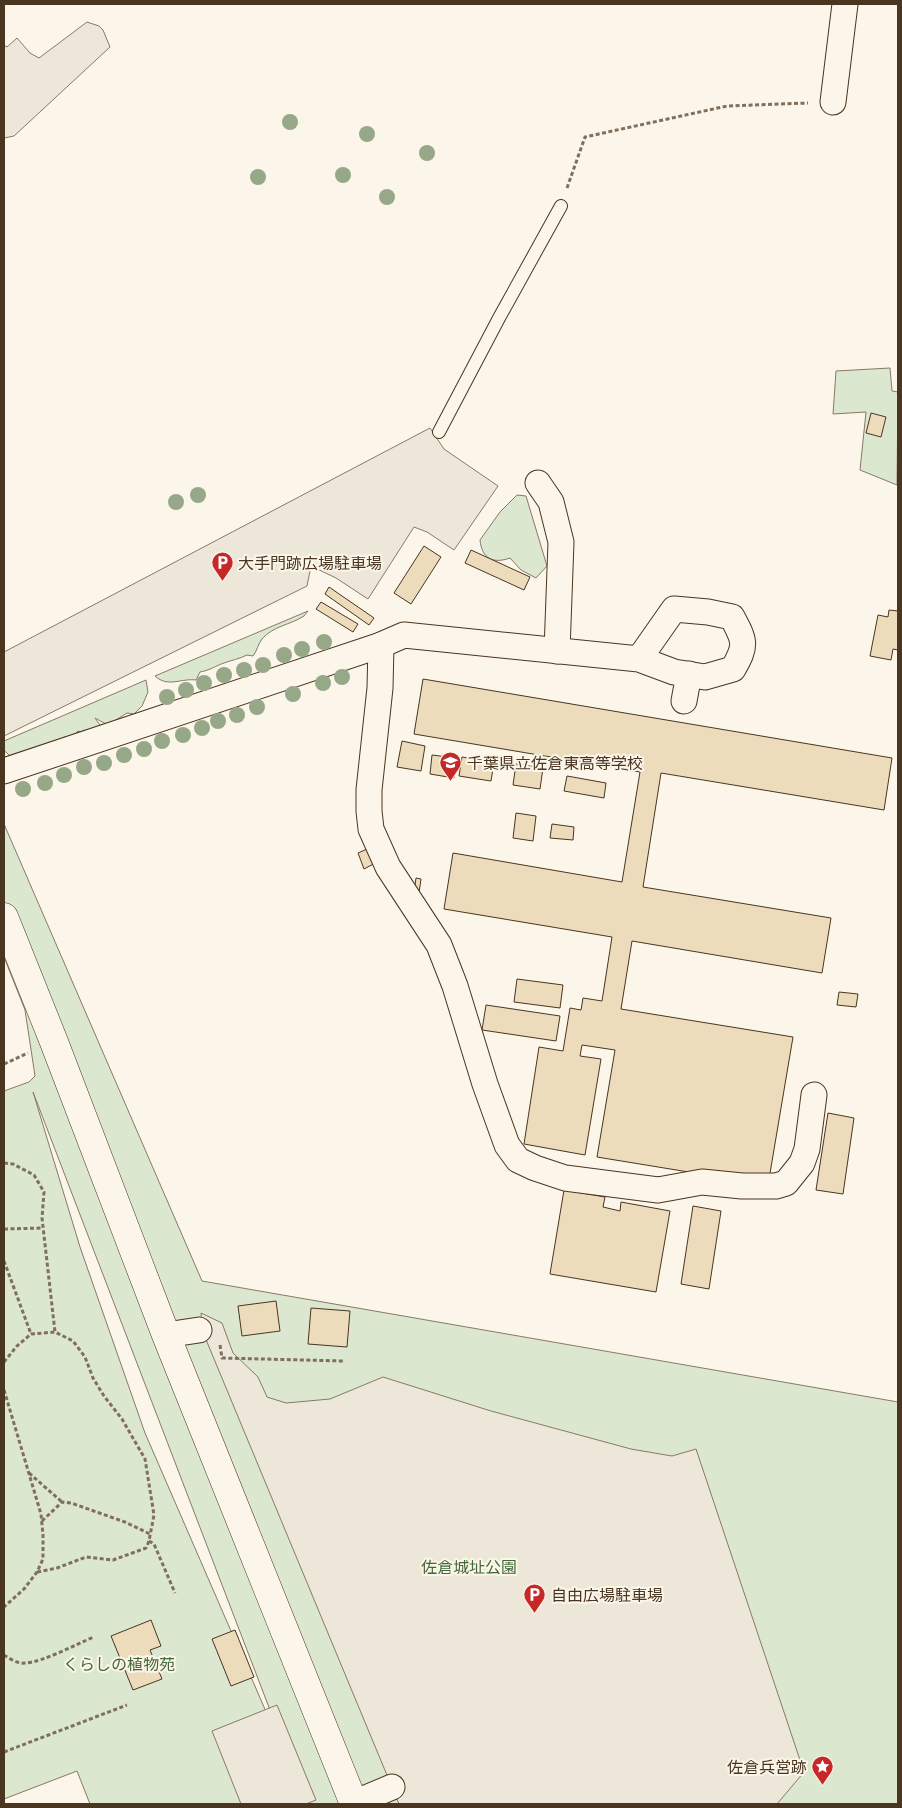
<svg xmlns="http://www.w3.org/2000/svg" width="902" height="1808" font-family="'Fira Sans','Noto Sans JP',sans-serif">
  <style>
    .green { fill: #dce7d0; stroke: #887966; fill-rule: evenodd }
    .parking { fill: #ede7d9; stroke: #887966 }
    .building { fill: #ecdcbc; stroke: #4a3520 }
    .lines { fill: none; stroke-linecap: round; stroke-linejoin: round }
    .lane-casing { stroke: #4a3520; stroke-width: 14 }
    .street-casing { stroke: #4a3520; stroke-width: 27 }
    .secondary-casing { stroke: #4a3520; stroke-width: 29 }
    .path { stroke: #7f6f5c; stroke-width: 3; stroke-dasharray: 4 2.5; stroke-linecap: butt }
    .lane { stroke: #fbf6e9; stroke-width: 12 }
    .street { stroke: #fbf6e9; stroke-width: 25 }
    .secondary { stroke: #fbf6e9; stroke-width: 28 }
    .tree { fill: #96a887 }
    .labels { text-anchor: middle; stroke-width: 4; stroke-linejoin: round; paint-order: stroke }
    .poi-label { font-size: 16px; fill: #4a3520; stroke: #fbf6e9; text-anchor: start }
    .park-label { font-size: 16px; fill: #436837; stroke: #fbf6e9 }
  </style>
  <rect width="100%" height="100%" fill="#fbf6e9"/>
  <g class="green">
    <path d="M 890,368 L 892,391 L 898,392 L 897,485 L 860,470 L 866,412 L 833,414 L 836,371 Z"/>
    <path d="M 517,495 L 526,496 L 547,566 L 536,578 L 521,570 L 510,558 C 493,564 482,559 480,540 L 500,512 Z"/>
    <path d="M 308,611 L 304,616 C 290,625 273,626 262,639 C 258,644 257,651 253,656 L 247,655 C 239,659 232,660 224,663 C 215,666 211,670 200,672 L 196,680 C 181,678 168,688 155,676 Z"/>
    <path d="M 146,680 L 148,692 L 142,706 L 134,714 L 127,713 L 108,725 L 95,718 L 100,725 L 96,729 L 87,732 L 84,730 L 81,732 L 78,731 L 72,737 L 64,737 L 65,740 L 13,759 L 6,752 L 4,751 L 4,741 Z"/>
    <path d="M 4,824 L 202,1281 L 898,1402 L 898,1804 L 90,1804 L 77,1771 L 4,1799 L 4,1091 L 29,1082 L 35,1076 L 25,1010 L 4,957 ZM 33,1092 L 298,1783 L 297,1783 L 145,1433 L 80,1247 Z"/>
  </g>
  <g class="parking">
    <path d="M 87,22 L 99,26 L 103,30 L 110,47 L 14,136 L 4,138 L 4,45 L 7,47 L 17,38 L 30,53 L 39,58 Z"/>
    <path d="M 430,428 L 444,449 L 498,486 L 454,550 L 427,532 L 414,527 L 368,599 L 336,578 L 311,566 L 307,586 L 4,736 L 4,652 Z"/>
    <path d="M 201,1313 L 222,1323 L 233,1353 L 258,1377 L 267,1397 L 286,1403 L 330,1399 L 383,1377 L 491,1411 L 631,1449 L 672,1456 L 696,1449 L 804,1772 L 777,1804 L 399,1804 L 202,1330 Z"/>
    <path d="M 277,1705 L 316,1800 L 306,1804 L 241,1804 L 212,1731 Z"/>
  </g>
  <g class="building">
    <path d="M 871,413 L 886,417 L 881,437 L 866,433 Z"/>
    <path d="M 424,546 L 441,557 L 411,604 L 394,593 Z"/>
    <path d="M 471,550 L 530,577 L 524,590 L 465,563 Z"/>
    <path d="M 329,587 L 374,618 L 369,625 L 325,594 Z"/>
    <path d="M 321,602 L 358,624 L 353,632 L 316,609 Z"/>
    <path d="M 889,610 L 898,611 L 898,650 L 893,649 L 891,660 L 870,656 L 878,615 L 888,617 Z"/>
    <path d="M 423,679 L 892,758 L 884,810 L 661,773 L 643,887 L 831,918 L 822,973 L 632,941 L 621,1009 L 793,1037 L 768,1185 L 597,1157 L 615,1050 L 582,1045 L 580,1056 L 601,1059 L 585,1155 L 524,1144 L 539,1047 L 563,1051 L 570,1008 L 581,1010 L 583,998 L 602,1001 L 612,937 L 444,909 L 453,853 L 622,882 L 640,772 L 414,734 Z"/>
    <path d="M 402,741 L 425,746 L 421,771 L 397,767 Z"/>
    <path d="M 432,755 L 456,758 L 454,778 L 430,774 Z"/>
    <path d="M 462,757 L 494,762 L 491,781 L 459,776 Z"/>
    <path d="M 516,764 L 543,768 L 540,789 L 513,785 Z"/>
    <path d="M 567,776 L 606,783 L 604,798 L 564,791 Z"/>
    <path d="M 516,813 L 536,816 L 533,841 L 513,838 Z"/>
    <path d="M 552,824 L 574,827 L 573,840 L 550,838 Z"/>
    <path d="M 374,846 L 379,861 L 364,869 L 358,853 Z"/>
    <path d="M 416,878 L 421,879 L 419,893 L 414,892 Z"/>
    <path d="M 517,979 L 563,985 L 560,1008 L 514,1002 Z"/>
    <path d="M 839,992 L 858,994 L 856,1007 L 837,1005 Z"/>
    <path d="M 486,1005 L 560,1016 L 556,1041 L 482,1030 Z"/>
    <path d="M 828,1113 L 854,1118 L 843,1194 L 816,1190 Z"/>
    <path d="M 564,1190 L 605,1197 L 603,1207 L 620,1211 L 621,1202 L 670,1211 L 656,1292 L 550,1274 Z"/>
    <path d="M 693,1206 L 721,1211 L 709,1289 L 681,1284 Z"/>
    <path d="M 276,1301 L 280,1331 L 242,1336 L 238,1306 Z"/>
    <path d="M 311,1308 L 350,1311 L 347,1347 L 308,1344 Z"/>
    <path d="M 151,1620 L 161,1646 L 150,1650 L 162,1679 L 133,1690 L 111,1636 Z"/>
    <path d="M 235,1630 L 254,1677 L 231,1686 L 212,1639 Z"/>
  </g>
  <g class="lines">
    <defs>
      <path id="lane" d="M 439,432 L 499,318 L 561,206"/>
      <g id="street">
        <path d="M 833,102 L 845,4"/>
        <path d="M 538,483 L 551,502 L 561,542 L 557,651"/>
        <path d="M 381,645 L 380,688 L 369,790 L 369,811 L 371,829 L 388,867 L 439,945 L 455,986 L 485,1084 L 507,1145 L 518,1160 L 535,1168 L 565,1178 L 658,1190 L 702,1182 L 742,1186 L 776,1186 L 786,1183 L 802,1163 L 807,1149 L 814,1095"/>
        <path d="M 684,701 L 689,674"/>
        <path d="M 4,771 L 381,645 L 404,635 L 639,659 L 674,672 L 705,677 L 733,669 C 747,645 745,641 732,617 L 708,612 L 674,609 L 639,659"/>
        <path d="M 166,1335 L 199,1330"/>
        <path d="M 354,1803 L 392,1787"/>
      </g>
      <path id="secondary" d="M 4,917 L 54,1042 L 166,1335 L 354,1804"/>
    </defs>
    <use href="#lane" class="lane-casing"/>
    <use href="#street" class="street-casing"/>
    <use href="#secondary" class="secondary-casing"/>
    <g class="path">
      <path d="M 567,188 L 585,137 L 727,106 L 808,103"/>
      <path d="M 4,1064 L 28,1053"/>
      <path d="M 4,1163 L 13,1164 L 34,1175 L 44,1192 L 42,1218 L 55,1332"/>
      <path d="M 4,1229 L 43,1228"/>
      <path d="M 4,1261 L 31,1334"/>
      <path d="M 220,1345 L 222,1358 L 343,1361"/>
      <path d="M 4,1362 L 17,1346 L 31,1334 L 55,1332 L 73,1341 L 85,1357 L 93,1378 L 104,1396 L 122,1419 L 145,1459 L 154,1515 L 149,1541 L 146,1548 L 113,1560 L 86,1557 L 57,1568 L 37,1572"/>
      <path d="M 4,1390 L 41,1514 L 43,1535 L 43,1559 L 37,1572 L 24,1589 L 4,1607"/>
      <path d="M 29,1473 L 62,1502"/>
      <path d="M 42,1521 L 62,1502 L 71,1503 L 125,1522 L 150,1534"/>
      <path d="M 149,1541 L 154,1544 L 175,1593"/>
      <path d="M 4,1655 C 10,1659 18,1664 25,1663 C 44,1662 76,1644 94,1637"/>
      <path d="M 4,1752 L 127,1705"/>
    </g>
    <use href="#lane" class="lane"/>
    <use href="#street" class="street"/>
    <use href="#secondary" class="secondary"/>
  </g>
  <g class="tree">
    <circle cx="290" cy="122" r="8"/>
    <circle cx="367" cy="134" r="8"/>
    <circle cx="427" cy="153" r="8"/>
    <circle cx="343" cy="175" r="8"/>
    <circle cx="258" cy="177" r="8"/>
    <circle cx="387" cy="197" r="8"/>
    <circle cx="198" cy="495" r="8"/>
    <circle cx="176" cy="502" r="8"/>
    <circle cx="324" cy="642" r="8"/>
    <circle cx="302" cy="649" r="8"/>
    <circle cx="284" cy="655" r="8"/>
    <circle cx="263" cy="665" r="8"/>
    <circle cx="244" cy="670" r="8"/>
    <circle cx="224" cy="675" r="8"/>
    <circle cx="342" cy="677" r="8"/>
    <circle cx="204" cy="683" r="8"/>
    <circle cx="323" cy="683" r="8"/>
    <circle cx="186" cy="690" r="8"/>
    <circle cx="293" cy="694" r="8"/>
    <circle cx="167" cy="697" r="8"/>
    <circle cx="257" cy="707" r="8"/>
    <circle cx="237" cy="715" r="8"/>
    <circle cx="218" cy="721" r="8"/>
    <circle cx="202" cy="728" r="8"/>
    <circle cx="183" cy="735" r="8"/>
    <circle cx="162" cy="741" r="8"/>
    <circle cx="144" cy="749" r="8"/>
    <circle cx="124" cy="755" r="8"/>
    <circle cx="104" cy="763" r="8"/>
    <circle cx="84" cy="767" r="8"/>
    <circle cx="64" cy="775" r="8"/>
    <circle cx="45" cy="783" r="8"/>
    <circle cx="23" cy="789" r="8"/>
  </g>
  <defs>
    <symbol id="parking-pin" viewBox="-11 -11 22 30"><path d="M0 17L-7.5 6A9.5 9.5 0 1 1 7.5 6Z" fill="#c62828" stroke="#fbf6e9"/><path d="M-3.5-5.5H1a3.5 3.5 0 0 1 0 7H-1V5.5H-3.5ZM-1-3.4V-.6H.8a1.4 1.4 0 0 0 0-2.8Z" fill="#fff"/></symbol>
    <symbol id="school-pin" viewBox="-11 -11 22 30"><path d="M0 17L-7.5 6A9.5 9.5 0 1 1 7.5 6Z" fill="#c62828" stroke="#fbf6e9"/><path d="M0-5L7-2L0 1L-7-2ZM-4 1L0 2.5L4 1V4Q0 6-4 4Z" fill="#fff"/></symbol>
    <symbol id="sight-pin" viewBox="-11 -11 22 30"><path d="M0 17L-7.5 6A9.5 9.5 0 1 1 7.5 6Z" fill="#c62828" stroke="#fbf6e9"/><path d="M0-6L1.8-2.2L6-1.7L2.9 1.2L3.7 5.4L0 3.3L-3.7 5.4L-2.9 1.2L-6-1.7L-1.8-2.2Z" fill="#fff"/></symbol>
  </defs>
  <g fill-rule="evenodd">
    <use href="#parking-pin" x="210" y="550" width="25" height="34"/>
    <use href="#school-pin" x="438" y="750" width="25" height="34"/>
    <use href="#parking-pin" x="522" y="1582" width="25" height="34"/>
    <use href="#sight-pin" x="810" y="1754" width="25" height="34"/>
  </g>
  <g class="labels">
    <g class="poi-label">
      <text x="238" y="569">大手門跡広場駐車場</text>
      <text x="467" y="769">千葉県立佐倉東高等学校</text>
      <text x="551" y="1601">自由広場駐車場</text>
      <text x="807" y="1773" text-anchor="end">佐倉兵営跡</text>
    </g>
    <g class="park-label">
      <text x="469" y="1573">佐倉城址公園</text>
      <text x="119" y="1670">くらしの植物苑</text>
    </g>
  </g>
  <rect width="902" height="1808" fill="none" stroke="#4a3520" stroke-width="10"/>
</svg>
